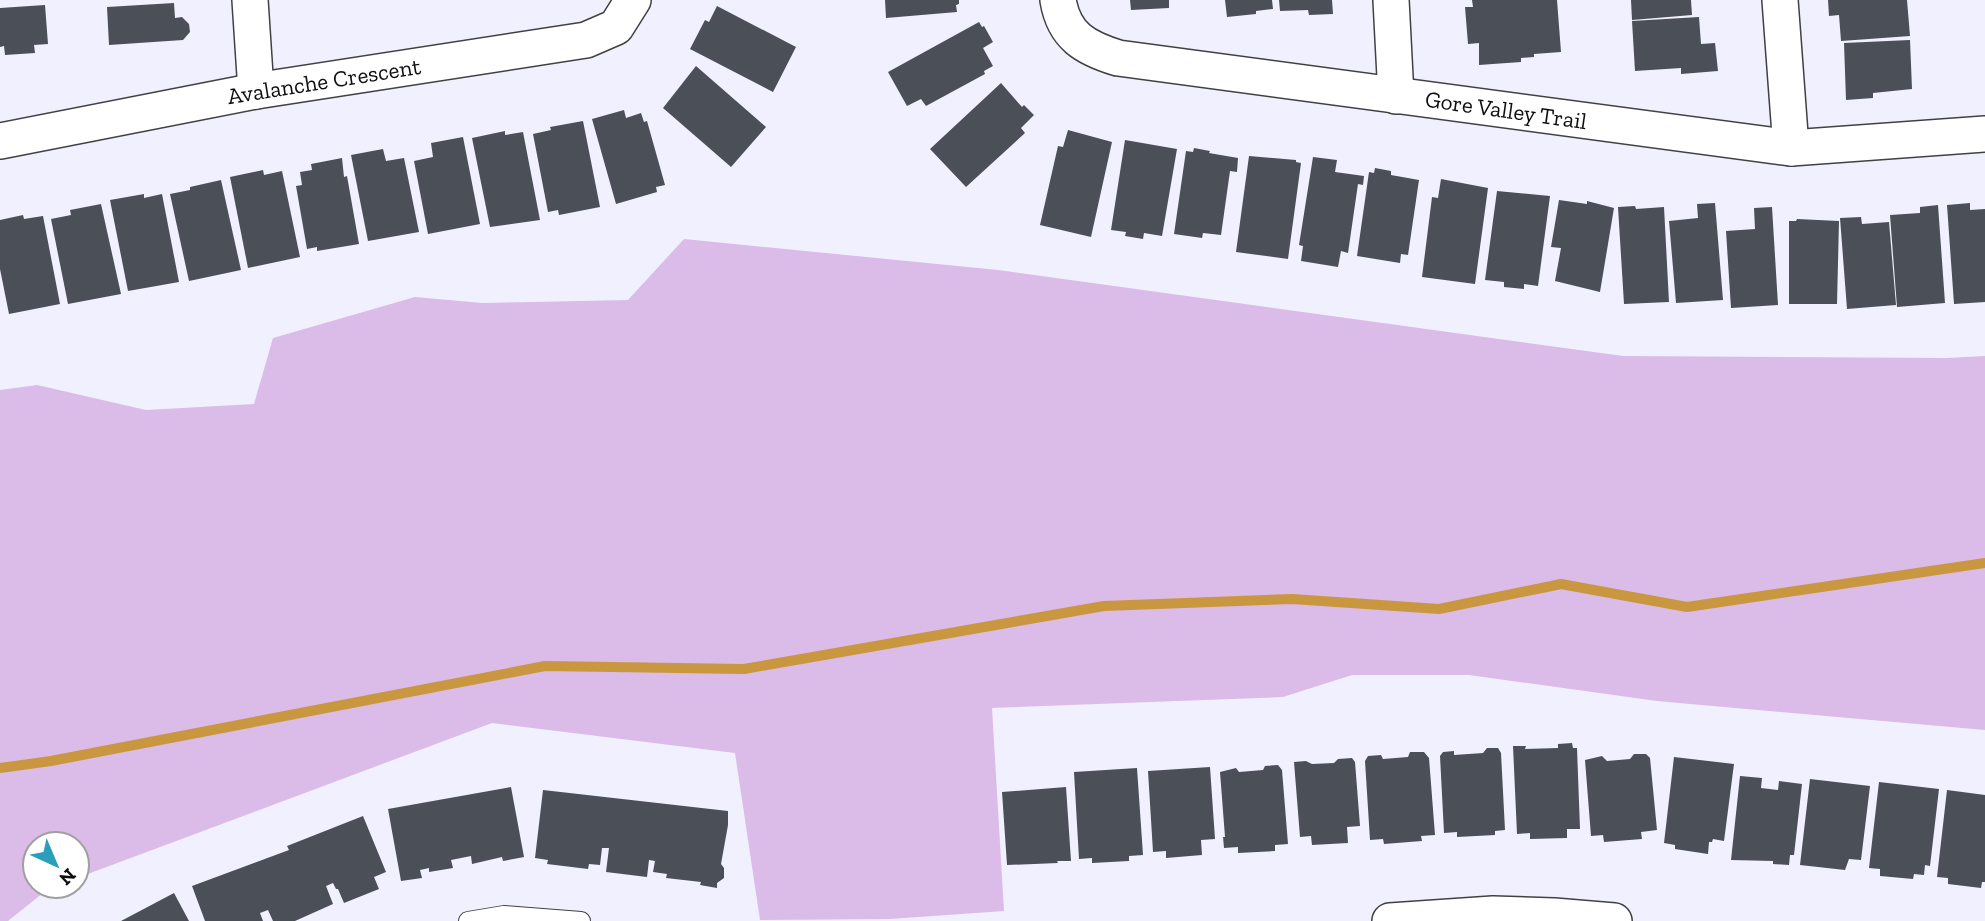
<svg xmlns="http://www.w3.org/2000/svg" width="1985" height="921" font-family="'Zilla Slab',serif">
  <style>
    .green { fill: #dbbbe8 }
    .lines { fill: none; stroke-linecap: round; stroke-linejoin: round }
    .stream { stroke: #c99740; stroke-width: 10 }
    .building { fill: #4b4f57 }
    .service-casing { stroke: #414141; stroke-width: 20 }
    .minor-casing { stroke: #414141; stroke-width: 38 }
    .service { stroke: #fff; stroke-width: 18 }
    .minor { stroke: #fff; stroke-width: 35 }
    .labels { text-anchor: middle; stroke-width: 7; stroke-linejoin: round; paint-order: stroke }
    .street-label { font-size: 23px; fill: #0e0e0e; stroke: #fff }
  </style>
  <rect width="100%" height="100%" fill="#f1f0fe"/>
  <path class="green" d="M 684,239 L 998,270 L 1623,356 L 1947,358 L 1985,356 L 1985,730 L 1657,701 L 1469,675 L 1352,675 L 1283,697 L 992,708 L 1004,911 L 890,919 L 760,920 L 735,753 L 492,723 L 77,878 L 77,844 L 35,844 L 35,886 L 56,886 L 48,889 L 8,921 L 0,921 L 0,390 L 37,385 L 146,410 L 254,404 L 273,338 L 415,297 L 482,303 L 628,300 Z"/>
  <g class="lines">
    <path class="stream" d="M 0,768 L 51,761 L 545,666 L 744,669 L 1104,606 L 1292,599 L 1439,609 L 1561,584 L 1687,607 L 1985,563"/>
  </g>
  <g class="building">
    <path d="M 885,0 L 959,0 L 959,4 L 956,5 L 957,12 L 886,18 Z"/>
    <path d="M 1130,0 L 1169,0 L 1169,8 L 1131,10 Z"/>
    <path d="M 1225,0 L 1272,0 L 1273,9 L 1256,11 L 1256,14 L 1227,17 Z"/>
    <path d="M 1279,0 L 1332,0 L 1333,14 L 1309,15 L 1308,10 L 1280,11 Z"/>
    <path d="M 1472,0 L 1557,0 L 1561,52 L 1534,54 L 1534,57 L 1521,58 L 1521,62 L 1479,65 L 1479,43 L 1468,44 L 1465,7 L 1473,7 Z"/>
    <path d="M 1631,0 L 1691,0 L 1692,15 L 1632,20 Z"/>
    <path d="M 1828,0 L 1907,0 L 1910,36 L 1841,41 L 1839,15 L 1829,16 Z"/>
    <path d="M 174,3 L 175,18 L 182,17 L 189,24 L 190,32 L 183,40 L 109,45 L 107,7 Z"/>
    <path d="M 45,5 L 48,44 L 34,45 L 35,53 L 5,55 L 4,46 L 0,47 L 0,8 Z"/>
    <path d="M 717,6 L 796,47 L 773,92 L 690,49 L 705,20 L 709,22 Z"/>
    <path d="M 1699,17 L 1701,44 L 1715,43 L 1718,71 L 1681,74 L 1681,68 L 1635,71 L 1632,21 Z"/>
    <path d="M 979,22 L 982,27 L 984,26 L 993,42 L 983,48 L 993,66 L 984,71 L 985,74 L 926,106 L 921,99 L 907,106 L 888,72 Z"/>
    <path d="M 1910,40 L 1912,89 L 1873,93 L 1873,98 L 1846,100 L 1844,43 Z"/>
    <path d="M 696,66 L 766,127 L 731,167 L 663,108 Z"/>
    <path d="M 1001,83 L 1022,107 L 1024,105 L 1034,115 L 1021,128 L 1025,133 L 966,187 L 930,149 Z"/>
    <path d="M 624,110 L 626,118 L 641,113 L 644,122 L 647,121 L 665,185 L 656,187 L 657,192 L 616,204 L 592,119 Z"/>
    <path d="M 583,121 L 600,207 L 559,215 L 558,210 L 548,212 L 533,134 L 551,130 L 550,127 Z"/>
    <path d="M 1068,130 L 1112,142 L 1091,237 L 1040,225 L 1058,146 L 1063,147 Z"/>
    <path d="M 505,131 L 505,135 L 523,132 L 540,220 L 490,227 L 472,138 Z"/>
    <path d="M 463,137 L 480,224 L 428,234 L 414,161 L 433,157 L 431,143 Z"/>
    <path d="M 1125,140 L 1177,149 L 1162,236 L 1144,233 L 1143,239 L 1125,236 L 1126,232 L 1111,230 Z"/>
    <path d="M 1194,148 L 1210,151 L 1209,153 L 1238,158 L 1237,172 L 1230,171 L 1221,235 L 1203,233 L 1202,238 L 1174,234 L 1186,151 L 1193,152 Z"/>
    <path d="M 383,149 L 386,161 L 404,158 L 419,232 L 368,241 L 351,155 Z"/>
    <path d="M 1249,156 L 1296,160 L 1296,162 L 1301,163 L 1288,259 L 1236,252 Z"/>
    <path d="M 1313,157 L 1337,160 L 1335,172 L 1364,176 L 1363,185 L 1358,184 L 1348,253 L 1341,251 L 1338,267 L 1301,261 L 1303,246 L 1299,245 Z"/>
    <path d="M 342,158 L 344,177 L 347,176 L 359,244 L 317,251 L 317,247 L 307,249 L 296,186 L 302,185 L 300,172 L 312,170 L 311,164 Z"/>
    <path d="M 1375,168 L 1391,171 L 1391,175 L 1419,180 L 1408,255 L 1401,254 L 1400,263 L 1357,256 L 1369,172 L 1374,173 Z"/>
    <path d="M 263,170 L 264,175 L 282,171 L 300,257 L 248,268 L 230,177 Z"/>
    <path d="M 1441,179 L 1488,188 L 1475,284 L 1422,277 L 1432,197 L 1438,198 Z"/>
    <path d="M 221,180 L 241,270 L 189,281 L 170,194 L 190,190 L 190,187 Z"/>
    <path d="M 1497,191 L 1550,196 L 1538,286 L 1524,284 L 1524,289 L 1504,287 L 1504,282 L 1485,280 Z"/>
    <path d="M 144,194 L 144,198 L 162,194 L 179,282 L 128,291 L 110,200 Z"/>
    <path d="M 1559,200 L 1587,204 L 1587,201 L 1614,208 L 1600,292 L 1555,281 L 1561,248 L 1551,247 Z"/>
    <path d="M 1715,203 L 1723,300 L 1676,303 L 1669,221 L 1698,218 L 1697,204 Z"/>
    <path d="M 1970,203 L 1970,210 L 1985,209 L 1985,302 L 1954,304 L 1947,205 Z"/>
    <path d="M 101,204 L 121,294 L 68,304 L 51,219 L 71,215 L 70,210 Z"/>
    <path d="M 1938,205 L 1945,303 L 1897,307 L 1890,215 L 1920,213 L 1920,207 Z"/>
    <path d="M 1635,206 L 1636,209 L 1664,207 L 1669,302 L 1624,304 L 1618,207 Z"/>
    <path d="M 1772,207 L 1778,305 L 1731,308 L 1726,231 L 1755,229 L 1754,208 Z"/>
    <path d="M 23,215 L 24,219 L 43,216 L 60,304 L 9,314 L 0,269 L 0,220 Z"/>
    <path d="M 1861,217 L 1862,224 L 1889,222 L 1896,305 L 1847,309 L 1840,218 Z"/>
    <path d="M 1797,219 L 1839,221 L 1837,304 L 1789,304 L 1789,221 L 1796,221 Z"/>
    <path d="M 1572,743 L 1573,748 L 1577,748 L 1580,829 L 1567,829 L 1567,838 L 1530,839 L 1530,833 L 1517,834 L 1513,746 L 1526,746 L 1525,749 L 1558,748 L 1558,744 Z"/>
    <path d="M 1487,748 L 1498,748 L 1501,753 L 1505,830 L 1495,831 L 1495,835 L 1457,837 L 1457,832 L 1444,833 L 1440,756 L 1443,752 L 1454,751 L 1454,755 L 1483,753 Z"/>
    <path d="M 1410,752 L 1424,752 L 1429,758 L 1435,835 L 1421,836 L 1422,841 L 1384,844 L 1383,839 L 1370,840 L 1365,761 L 1368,756 L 1381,755 L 1383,759 L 1408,757 Z"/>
    <path d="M 1634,754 L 1646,754 L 1650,758 L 1657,830 L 1641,832 L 1642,839 L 1604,842 L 1603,835 L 1591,836 L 1585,760 L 1602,756 L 1607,761 L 1630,759 Z"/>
    <path d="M 1674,757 L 1734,764 L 1724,841 L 1713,839 L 1712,842 L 1709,842 L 1708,854 L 1675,849 L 1675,845 L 1664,843 Z"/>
    <path d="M 1352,758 L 1355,762 L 1360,826 L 1347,827 L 1348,843 L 1312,845 L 1311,836 L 1300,837 L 1294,762 L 1306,761 L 1312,764 L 1334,763 L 1338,759 Z"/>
    <path d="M 1278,765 L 1282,770 L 1288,844 L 1275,845 L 1275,851 L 1238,853 L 1238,847 L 1224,848 L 1223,837 L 1225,837 L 1220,772 L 1236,768 L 1239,772 L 1263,770 L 1265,766 Z"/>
    <path d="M 1210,767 L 1215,839 L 1201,840 L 1202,855 L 1166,858 L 1166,851 L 1153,852 L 1148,771 Z"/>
    <path d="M 1137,768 L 1143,855 L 1129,856 L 1129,861 L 1092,863 L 1092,858 L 1079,859 L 1074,772 Z"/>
    <path d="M 1740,776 L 1762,778 L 1761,788 L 1778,790 L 1779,781 L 1802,784 L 1794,855 L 1790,855 L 1789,865 L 1773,864 L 1773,861 L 1731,860 Z"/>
    <path d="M 1810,779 L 1870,786 L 1861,860 L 1849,859 L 1845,870 L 1800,865 Z"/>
    <path d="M 1879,782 L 1939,789 L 1930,866 L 1925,865 L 1924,875 L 1914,874 L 1913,879 L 1880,876 L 1880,869 L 1869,868 Z"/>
    <path d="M 511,787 L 524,857 L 503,861 L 502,857 L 472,864 L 471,856 L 451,860 L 453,868 L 429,872 L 429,868 L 420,870 L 422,878 L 401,881 L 388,809 Z"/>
    <path d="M 1066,787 L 1071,861 L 1057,861 L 1058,863 L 1007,865 L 1002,792 Z"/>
    <path d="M 543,790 L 728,811 L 728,825 L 721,864 L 724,868 L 724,878 L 717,883 L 717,888 L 700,885 L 701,882 L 666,878 L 667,874 L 653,872 L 655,861 L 649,860 L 647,877 L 606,872 L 609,848 L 602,848 L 600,865 L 589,864 L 588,869 L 547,864 L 548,860 L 535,858 Z"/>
    <path d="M 1947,790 L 1985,795 L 1985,882 L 1982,882 L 1981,888 L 1948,884 L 1948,878 L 1937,877 Z"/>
    <path d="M 363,816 L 386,872 L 374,877 L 379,889 L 344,903 L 338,889 L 336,889 L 333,883 L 326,886 L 333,904 L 295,921 L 273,921 L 268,910 L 260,913 L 263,921 L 205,921 L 192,886 L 289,850 L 287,846 Z"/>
    <path d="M 174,893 L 189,921 L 121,921 Z"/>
  </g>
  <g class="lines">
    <defs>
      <path id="service" d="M 468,921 L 504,915 L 581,921"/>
      <g id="minor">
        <path d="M 250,0 L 256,91"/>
        <path d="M 1058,0 C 1064,36 1085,48 1118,58 L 1791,148 L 1985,134"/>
        <path d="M 1391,0 L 1396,96"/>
        <path d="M 1780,0 L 1791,148"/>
        <path d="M 0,141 L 256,91 L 586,40 L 616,27 L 633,0"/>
        <path d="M 1390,921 L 1493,914 L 1554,916 L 1614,921"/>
      </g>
    </defs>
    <use href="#service" class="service-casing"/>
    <use href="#minor" class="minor-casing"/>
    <use href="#service" class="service"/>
    <use href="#minor" class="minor"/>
  </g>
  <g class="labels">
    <g class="street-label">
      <text transform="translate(324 81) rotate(-9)" y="8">Avalanche Crescent</text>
      <text transform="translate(1506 110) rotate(8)" y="8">Gore Valley Trail</text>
    </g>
  </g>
  <g transform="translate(56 865) rotate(136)"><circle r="33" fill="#ffffff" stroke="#9f9f9f" stroke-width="2"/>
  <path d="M0-5L12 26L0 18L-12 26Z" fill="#2a9fba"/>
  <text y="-10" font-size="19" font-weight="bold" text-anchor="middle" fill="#0e0e0e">N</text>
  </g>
</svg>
